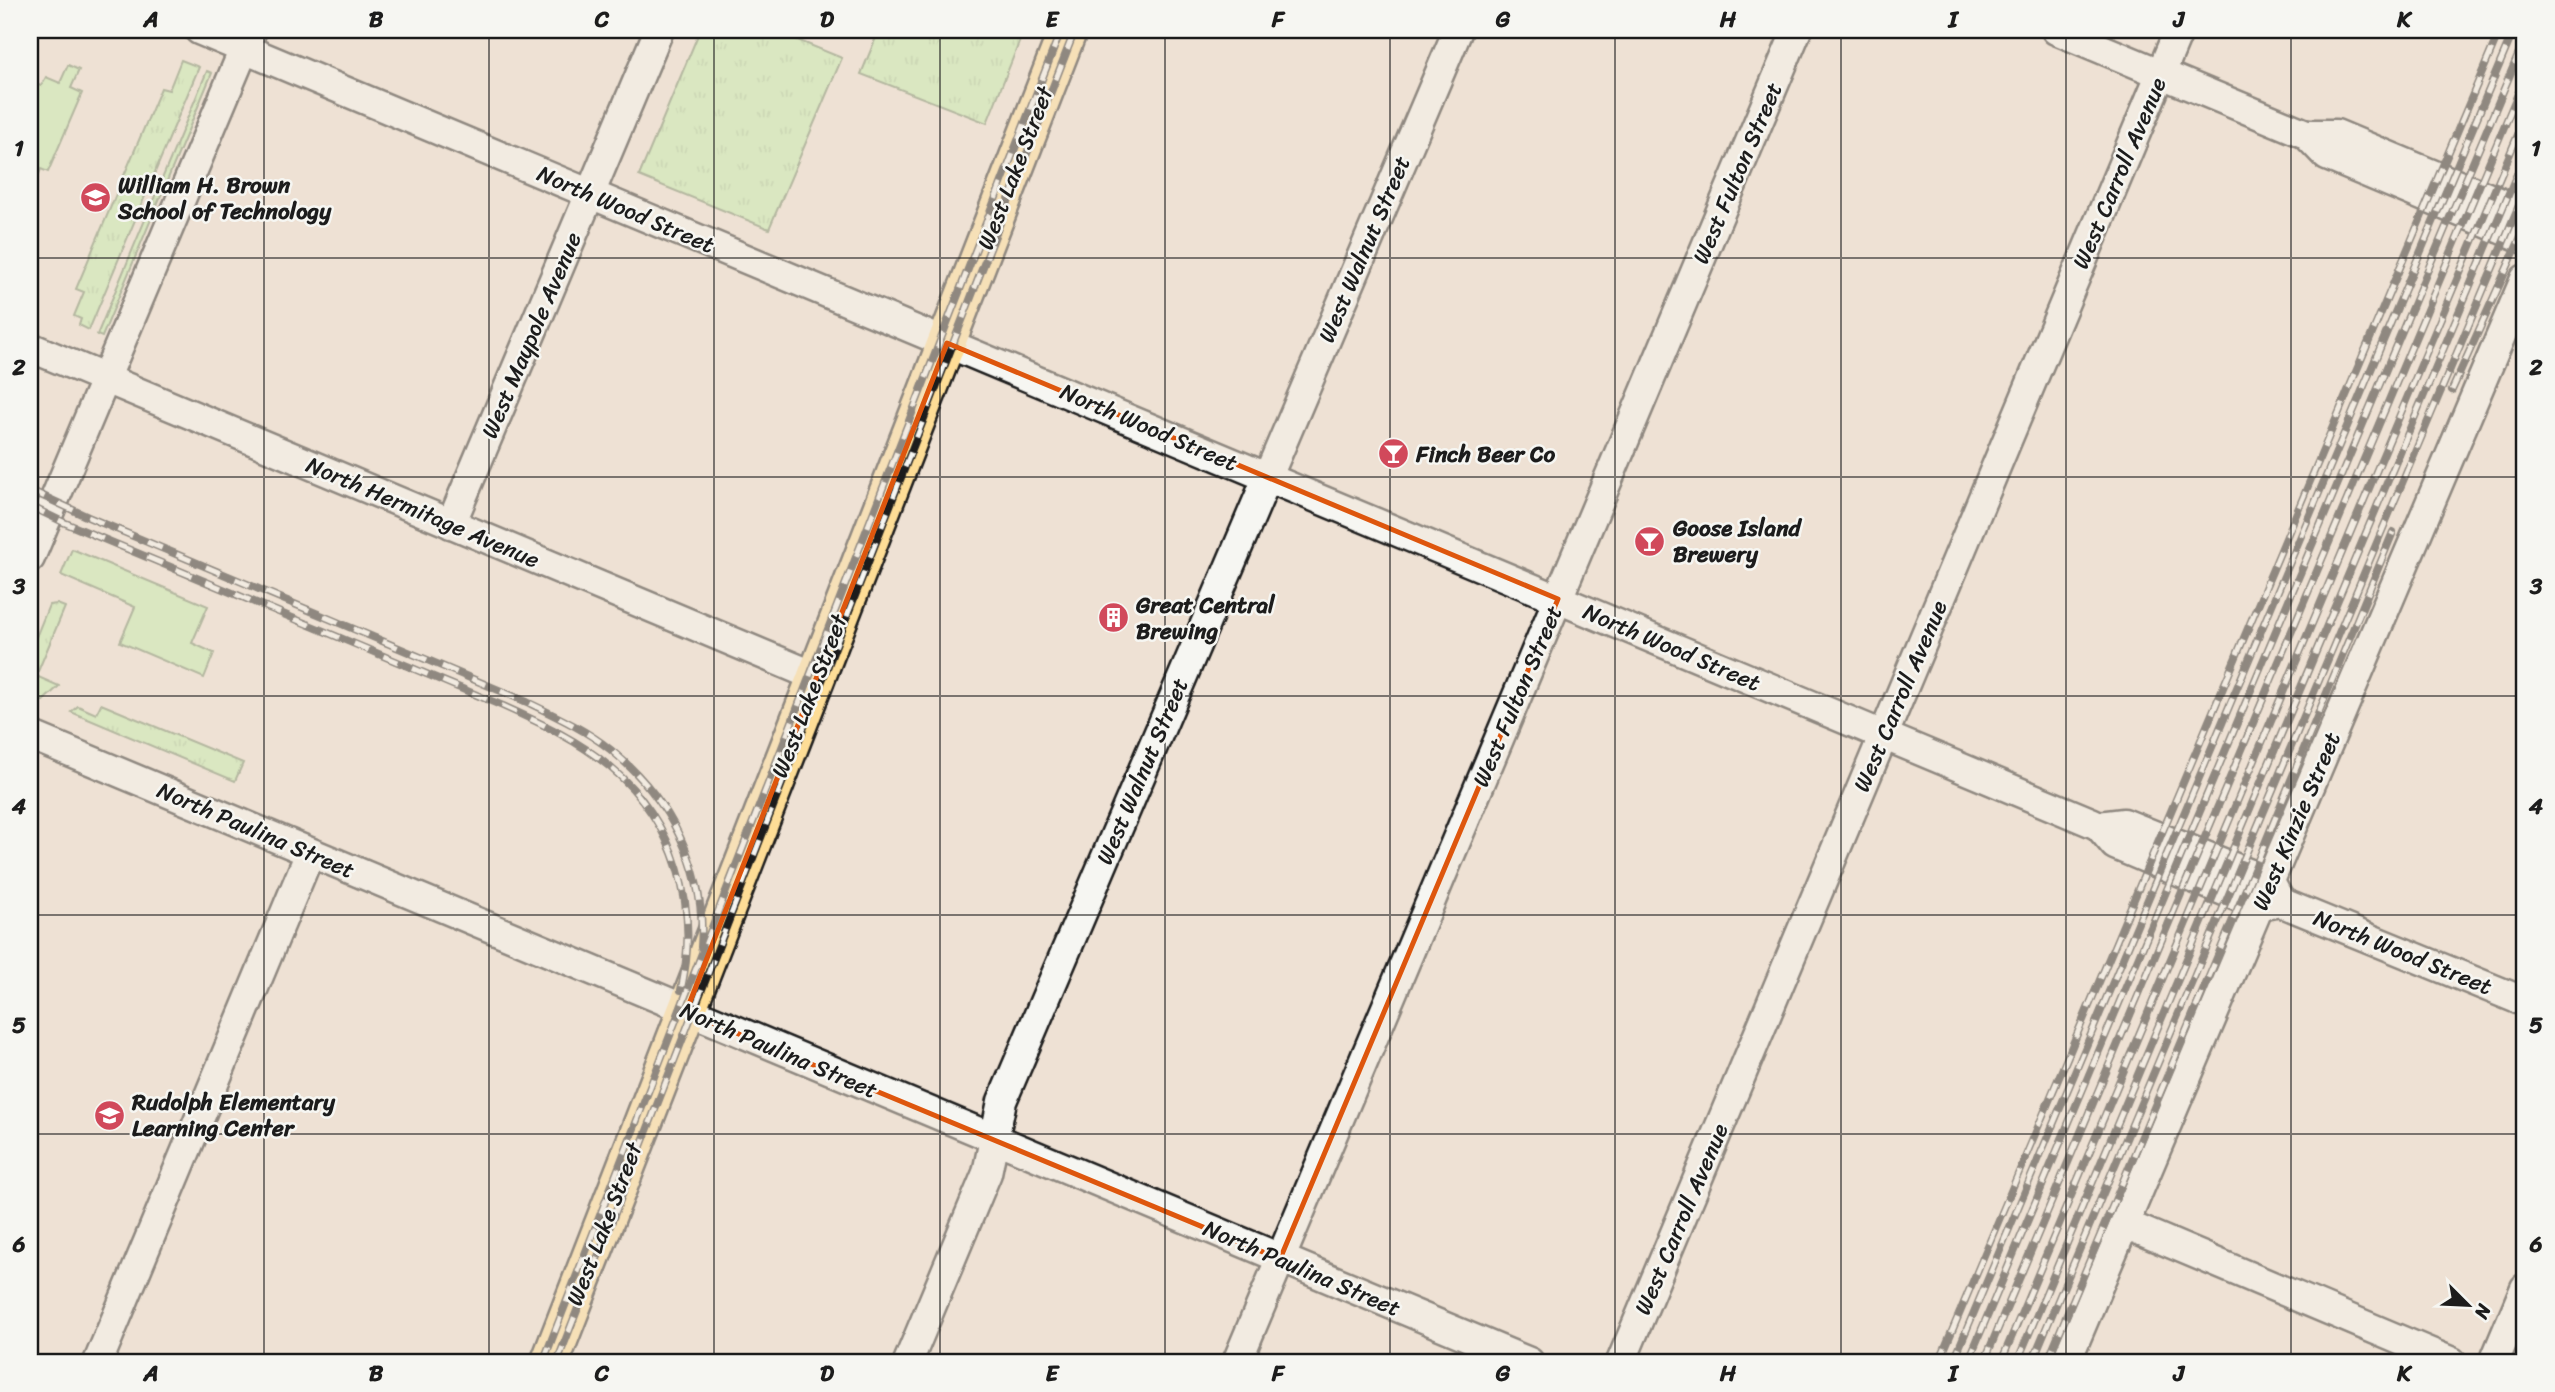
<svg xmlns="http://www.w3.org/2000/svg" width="2555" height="1392" font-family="Sriracha,sans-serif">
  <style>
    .grass { fill: url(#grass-tufts); stroke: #6e8463; stroke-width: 2 }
    .park { fill: #c0edaa; stroke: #6e8463; stroke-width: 2 }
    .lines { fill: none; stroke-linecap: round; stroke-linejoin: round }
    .minor-casing { stroke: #1c1c1c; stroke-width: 33 }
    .major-casing { stroke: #1c1c1c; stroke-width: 42 }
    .minor { stroke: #f6f6f2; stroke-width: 28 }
    .major { stroke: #fedd96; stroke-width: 37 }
    .rail-casing { stroke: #1c1c1c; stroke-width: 8 }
    .rail { stroke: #f6f6f2; stroke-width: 5; stroke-dasharray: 16; stroke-linecap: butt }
    .marked { fill: none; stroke: #de560d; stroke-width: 5; stroke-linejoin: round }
    .grid { fill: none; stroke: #1c1c1c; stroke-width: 2; stroke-opacity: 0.55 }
    .labels { text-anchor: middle; stroke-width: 5; stroke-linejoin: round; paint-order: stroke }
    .street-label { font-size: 23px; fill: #1c1c1c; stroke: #f6f6f2 }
    .poi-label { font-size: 23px; font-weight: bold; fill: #1c1c1c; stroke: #f6f6f2; text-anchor: start }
    .neatline { fill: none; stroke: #1c1c1c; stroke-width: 2.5 }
    .grid-label { font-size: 23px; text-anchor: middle; font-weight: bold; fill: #1c1c1c }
  </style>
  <defs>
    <pattern id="grass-tufts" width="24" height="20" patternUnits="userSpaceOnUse" patternTransform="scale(1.75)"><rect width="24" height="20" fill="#c0edaa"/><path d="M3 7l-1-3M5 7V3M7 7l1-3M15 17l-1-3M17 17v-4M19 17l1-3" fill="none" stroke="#a4cb92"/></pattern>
  </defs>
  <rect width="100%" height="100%" fill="#eee1d4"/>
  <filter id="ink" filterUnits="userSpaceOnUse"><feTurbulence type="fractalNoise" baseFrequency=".0143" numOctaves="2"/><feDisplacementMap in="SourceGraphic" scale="14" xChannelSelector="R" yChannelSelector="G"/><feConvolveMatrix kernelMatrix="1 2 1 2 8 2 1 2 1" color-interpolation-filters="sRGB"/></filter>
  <g filter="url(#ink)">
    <g class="grass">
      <path d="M 700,30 L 773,30 L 842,58 L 769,229 L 639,176 Z"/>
      <path d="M 879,30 L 1024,30 L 987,123 L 861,74 Z"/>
      <path d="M 181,60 L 199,67 L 89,330 L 79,325 L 81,319 L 74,316 L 84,292 L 76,289 L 161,88 L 169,90 Z"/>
      <path d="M 207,71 L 212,73 L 102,337 L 97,335 Z"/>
      <path d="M 57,604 L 65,607 L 36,676 L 59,686 L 43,701 L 30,695 L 30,652 L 49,605 Z"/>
      <path d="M 101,704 L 243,763 L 235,781 L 71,712 L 78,706 L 96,714 Z"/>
    </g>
    <g class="park">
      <path d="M 68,65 L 79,70 L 71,88 L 82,93 L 48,172 L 41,169 L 30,195 L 30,82 L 41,86 L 46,77 L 60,83 Z"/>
      <path d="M 72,549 L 208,606 L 192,643 L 214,653 L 204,678 L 120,642 L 135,607 L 61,575 Z"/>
    </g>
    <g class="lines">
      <defs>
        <g id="minor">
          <path d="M 199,30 L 2093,823 L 2099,826 L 2115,845 L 2260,906 L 2280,902 L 2525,1002"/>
          <path d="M 2056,30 L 2306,134 L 2327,156 L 2525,239"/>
          <path d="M 2306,134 L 2336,134 L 2525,213"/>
          <path d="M 30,347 L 817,677"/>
          <path d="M 451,524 L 659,30"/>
          <path d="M 30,558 L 252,30"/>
          <path d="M 30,735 L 1529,1362"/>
          <path d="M 2099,826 L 2124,823 L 2270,882 L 2278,897"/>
          <path d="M 2125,1224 L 2452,1362"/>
          <path d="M 98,1362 L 310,853"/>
          <path d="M 908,1362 L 987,1173 L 1002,1101 L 1458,30"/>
          <path d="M 1237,1362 L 1797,30"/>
          <path d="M 1621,1362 L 2179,30"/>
          <path d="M 2066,1362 L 2525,279"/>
          <path d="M 2494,1362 L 2525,1288"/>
        </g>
        <path id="major" d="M 550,1362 L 1068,30"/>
      </defs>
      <use href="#minor" class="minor-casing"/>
      <use href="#major" class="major-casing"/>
      <use href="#minor" class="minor"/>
      <use href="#major" class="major"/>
      <defs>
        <g id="rail">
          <path d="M 2452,390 L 2525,228"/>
          <path d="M 30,490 L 88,517 L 527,702 C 556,716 586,730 611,750 C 670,798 707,870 701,947"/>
          <path d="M 30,506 L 63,522 L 503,706 C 541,723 579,741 610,767 C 676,822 700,908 681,990"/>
          <path d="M 543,1362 L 1061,30"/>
          <path d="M 557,1362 L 1075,30"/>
          <path d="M 1939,1362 L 2500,30"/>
          <path d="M 1953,1362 L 2514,30"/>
          <path d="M 1968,1362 L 2525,39"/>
          <path d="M 1984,1362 L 2525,77"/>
          <path d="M 2001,1362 L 2525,118"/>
          <path d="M 2017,1362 L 2525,155"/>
          <path d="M 2032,1362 L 2525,191"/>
          <path d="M 2047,1362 L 2261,853 L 2393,532"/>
        </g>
      </defs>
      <use href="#rail" class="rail-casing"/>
      <use href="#rail" class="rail"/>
    </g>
  </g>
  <path d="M0 0H2555V1392H0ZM 947,343 L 1558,599 L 1280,1259 L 686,1012 Z" fill="#eee1d4" fill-opacity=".55" fill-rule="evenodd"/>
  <path class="marked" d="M 947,343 L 1558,599 L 1280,1259 L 686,1012 Z"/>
  <path class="grid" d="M 264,30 L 264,1362M 489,30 L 489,1362M 714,30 L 714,1362M 940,30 L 940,1362M 1165,30 L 1165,1362M 1390,30 L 1390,1362M 1615,30 L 1615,1362M 1841,30 L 1841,1362M 2066,30 L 2066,1362M 2291,30 L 2291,1362M 30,258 L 2525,258M 30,477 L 2525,477M 30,696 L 2525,696M 30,915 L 2525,915M 30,1134 L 2525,1134"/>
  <defs>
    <symbol id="school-disc" viewBox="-11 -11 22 22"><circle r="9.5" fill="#d1495b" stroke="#f6f6f2"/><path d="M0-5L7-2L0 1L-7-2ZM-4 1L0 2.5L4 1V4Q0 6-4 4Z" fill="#fff"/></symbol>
    <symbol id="bar-disc" viewBox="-11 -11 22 22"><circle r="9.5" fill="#d1495b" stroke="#f6f6f2"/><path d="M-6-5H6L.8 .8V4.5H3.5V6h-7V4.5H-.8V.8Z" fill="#fff"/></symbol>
    <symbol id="building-disc" viewBox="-11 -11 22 22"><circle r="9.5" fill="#d1495b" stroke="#f6f6f2"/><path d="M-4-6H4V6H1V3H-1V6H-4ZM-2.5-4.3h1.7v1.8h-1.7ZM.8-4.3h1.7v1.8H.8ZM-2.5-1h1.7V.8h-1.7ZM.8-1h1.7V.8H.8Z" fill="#fff"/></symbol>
  </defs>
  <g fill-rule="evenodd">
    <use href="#school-disc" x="78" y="180" width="35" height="35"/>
    <use href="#bar-disc" x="1376" y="436" width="35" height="35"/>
    <use href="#bar-disc" x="1632" y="524" width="35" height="35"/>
    <use href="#building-disc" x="1096" y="600" width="35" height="35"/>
    <use href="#school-disc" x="92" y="1098" width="35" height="35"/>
  </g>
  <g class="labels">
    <g class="street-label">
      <text transform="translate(1015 168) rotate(-69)" y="8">West Lake Street</text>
      <text transform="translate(1737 173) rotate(-67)" y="8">West Fulton Street</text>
      <text transform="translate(2119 173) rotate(-67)" y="8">West Carroll Avenue</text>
      <text transform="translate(626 209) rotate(23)" y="8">North Wood Street</text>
      <text transform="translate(1364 249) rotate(-67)" y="8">West Walnut Street</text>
      <text transform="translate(531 335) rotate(-67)" y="8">West Maypole Avenue</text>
      <text transform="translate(1149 427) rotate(23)" y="8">North Wood Street</text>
      <text transform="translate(423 512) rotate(23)" y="8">North Hermitage Avenue</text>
      <text transform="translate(1672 647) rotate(23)" y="8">North Wood Street</text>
      <text transform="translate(809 696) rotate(-69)" y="8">West Lake Street</text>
      <text transform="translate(1517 696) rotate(-67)" y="8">West Fulton Street</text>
      <text transform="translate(1900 696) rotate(-67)" y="8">West Carroll Avenue</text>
      <text transform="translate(1142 771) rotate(-67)" y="8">West Walnut Street</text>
      <text transform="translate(2296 821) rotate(-67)" y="8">West Kinzie Street</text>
      <text transform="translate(256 830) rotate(23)" y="8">North Paulina Street</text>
      <text transform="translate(2403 952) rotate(22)" y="8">North Wood Street</text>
      <text transform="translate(779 1050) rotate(23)" y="8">North Paulina Street</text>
      <text transform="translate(1681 1219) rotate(-67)" y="8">West Carroll Avenue</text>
      <text transform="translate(604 1224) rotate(-69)" y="8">West Lake Street</text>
      <text transform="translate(1302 1268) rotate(23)" y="8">North Paulina Street</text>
    </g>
    <g class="poi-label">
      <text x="118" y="193">William H. Brown<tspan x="118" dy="26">School of Technology</tspan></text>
      <text x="1416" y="462">Finch Beer Co</text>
      <text x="1673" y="536">Goose Island<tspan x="1673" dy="26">Brewery</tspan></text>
      <text x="1136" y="613">Great Central<tspan x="1136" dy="26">Brewing</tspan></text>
      <text x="132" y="1110">Rudolph Elementary<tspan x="132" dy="26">Learning Center</tspan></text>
    </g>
  </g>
  <rect width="2555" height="1392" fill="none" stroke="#f6f6f2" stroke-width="77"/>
  <g transform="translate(2468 1305) rotate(114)" stroke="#f6f6f2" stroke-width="5" paint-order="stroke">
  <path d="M0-5L12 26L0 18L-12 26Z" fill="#1c1c1c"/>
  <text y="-10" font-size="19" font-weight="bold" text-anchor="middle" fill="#1c1c1c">N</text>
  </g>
  <rect x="38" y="38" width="2478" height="1316" class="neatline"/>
  <g class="grid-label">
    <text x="151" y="27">A</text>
    <text x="376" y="27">B</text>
    <text x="602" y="27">C</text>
    <text x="827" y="27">D</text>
    <text x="1052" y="27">E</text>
    <text x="1278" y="27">F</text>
    <text x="1503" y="27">G</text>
    <text x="1728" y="27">H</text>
    <text x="1953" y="27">I</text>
    <text x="2179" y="27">J</text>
    <text x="2404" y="27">K</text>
    <text x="19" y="156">1</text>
    <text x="2536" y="156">1</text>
    <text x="19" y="375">2</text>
    <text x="2536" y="375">2</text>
    <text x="19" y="594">3</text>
    <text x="2536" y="594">3</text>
    <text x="19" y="814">4</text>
    <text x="2536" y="814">4</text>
    <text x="19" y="1033">5</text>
    <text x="2536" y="1033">5</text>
    <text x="19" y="1252">6</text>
    <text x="2536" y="1252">6</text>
    <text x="151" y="1381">A</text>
    <text x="376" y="1381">B</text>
    <text x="602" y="1381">C</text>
    <text x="827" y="1381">D</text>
    <text x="1052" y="1381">E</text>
    <text x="1278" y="1381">F</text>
    <text x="1503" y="1381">G</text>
    <text x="1728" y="1381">H</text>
    <text x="1953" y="1381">I</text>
    <text x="2179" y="1381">J</text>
    <text x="2404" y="1381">K</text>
  </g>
</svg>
